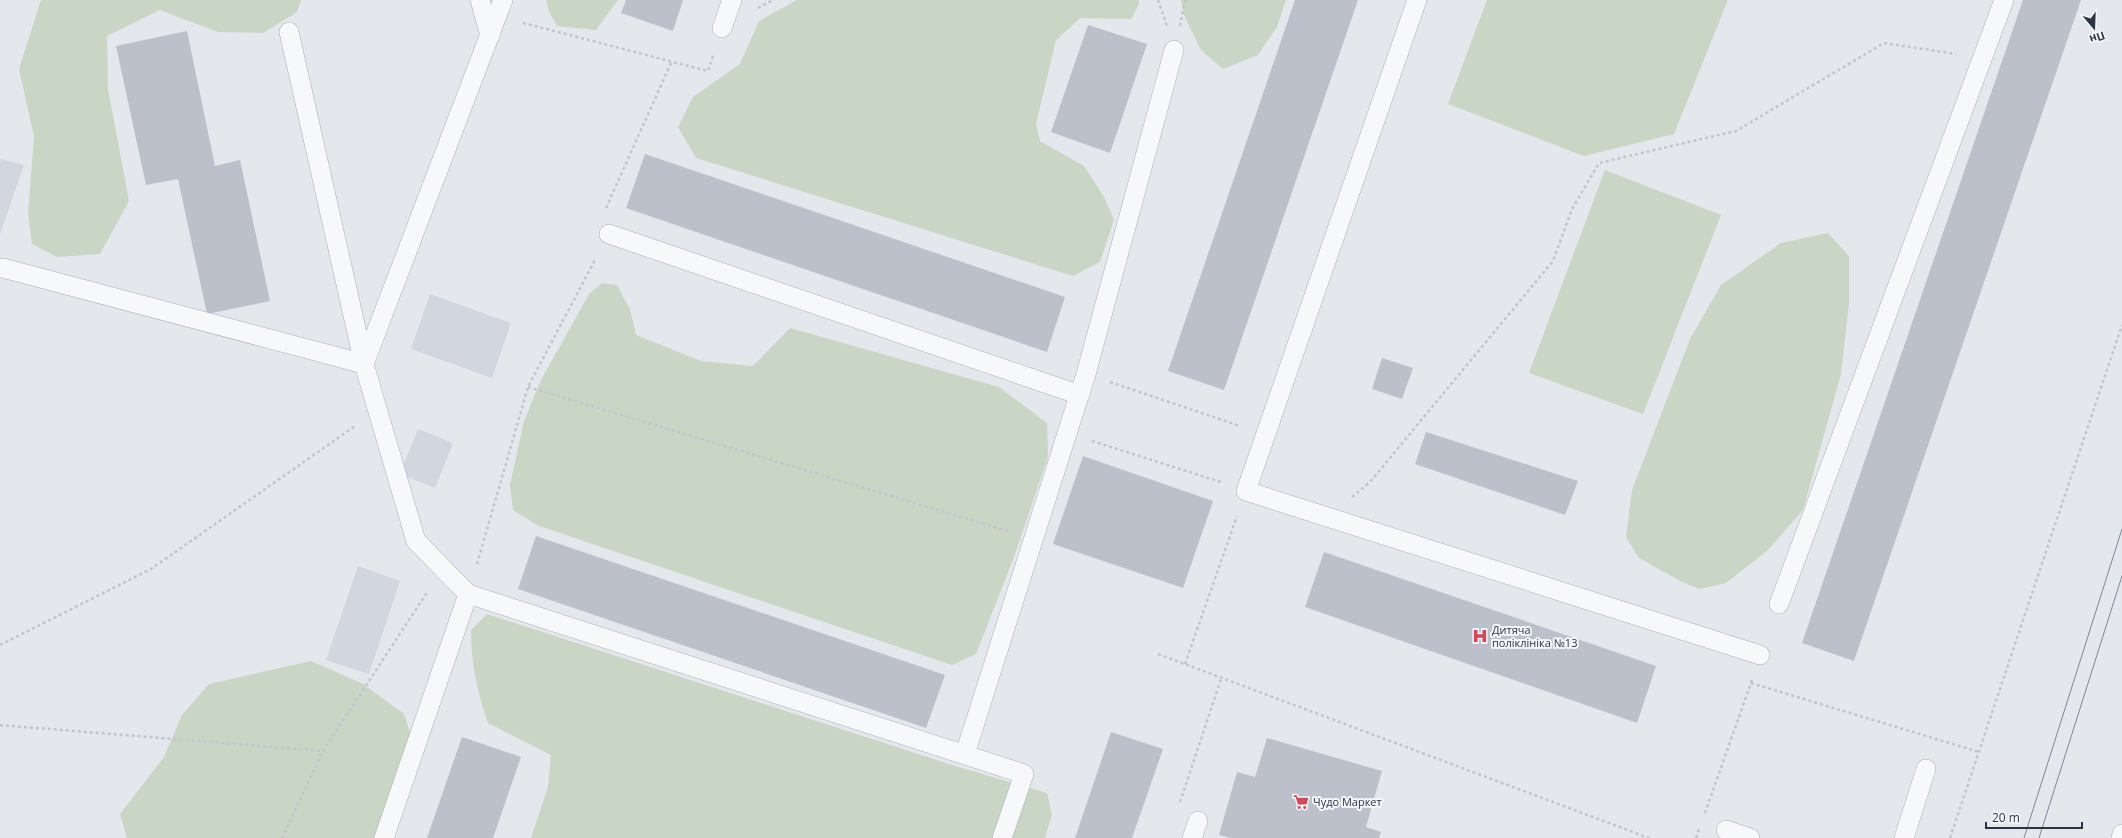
<svg xmlns="http://www.w3.org/2000/svg" width="2122" height="838" font-family="'Open Sans',sans-serif">
  <style>
    .built { fill: #d2d6de }
    .green { fill: #c9d6c5 }
    .building { fill: #bbc0ca }
    .lines { fill: none; stroke-linecap: round; stroke-linejoin: round }
    .service-casing { stroke: #a9aeb7; stroke-width: 20 }
    .path { stroke: #c2c5cb; stroke-width: 2.5; stroke-dasharray: 3 3; stroke-linecap: butt }
    .service { stroke: #f7f8fa; stroke-width: 19 }
    .tram { stroke: #7d8696; stroke-width: 1 }
    .labels { text-anchor: middle; stroke-width: 4; stroke-linejoin: round; paint-order: stroke }
    .poi-label { font-size: 11px; fill: #2b3445; stroke: #f4f6f9; text-anchor: start }
  </style>
  <rect width="100%" height="100%" fill="#e4e7ec"/>
  <g class="built">
    <path d="M 0,159 L 24,165 L 0,234 Z"/>
    <path d="M 430,294 L 511,323 L 492,378 L 411,349 Z"/>
    <path d="M 418,429 L 453,443 L 435,488 L 400,474 Z"/>
    <path d="M 358,566 L 400,581 L 369,674 L 326,660 Z"/>
  </g>
  <g class="green">
    <path d="M 41,0 L 301,0 L 297,12 L 263,33 L 218,32 L 160,10 L 107,36 L 108,89 L 129,201 L 100,254 L 57,257 L 32,244 L 28,213 L 34,137 L 19,69 Z"/>
    <path d="M 546,0 L 618,0 L 596,30 L 557,26 L 549,11 Z"/>
    <path d="M 797,0 L 1138,0 L 1139,4 L 1131,19 L 1080,18 L 1056,40 L 1036,124 L 1040,141 L 1084,166 L 1104,197 L 1114,220 L 1100,262 L 1073,276 L 696,158 L 678,127 L 693,97 L 740,64 L 759,21 Z"/>
    <path d="M 1181,0 L 1286,0 L 1277,27 L 1258,55 L 1223,69 L 1201,50 L 1184,15 Z"/>
    <path d="M 1487,0 L 1728,0 L 1674,134 L 1584,156 L 1448,104 Z"/>
    <path d="M 1605,170 L 1721,215 L 1643,414 L 1529,373 Z"/>
    <path d="M 1828,233 L 1849,256 L 1849,303 L 1841,374 L 1803,510 L 1768,550 L 1726,583 L 1700,589 L 1682,582 L 1639,558 L 1626,537 L 1632,490 L 1690,339 L 1721,285 L 1781,243 Z"/>
    <path d="M 602,283 L 617,285 L 630,309 L 636,335 L 701,361 L 753,366 L 790,328 L 999,387 L 1047,423 L 1048,457 L 1014,557 L 976,654 L 952,665 L 539,526 L 513,510 L 510,485 L 524,421 L 541,380 L 589,294 Z"/>
    <path d="M 487,614 L 952,765 L 1047,793 L 1052,815 L 1045,838 L 531,838 L 548,787 L 551,755 L 488,723 C 477,690 471,665 471,630 Z"/>
    <path d="M 311,661 L 363,684 L 404,714 L 411,735 L 374,838 L 127,838 L 120,814 L 164,757 L 182,715 L 209,684 Z"/>
  </g>
  <g class="building">
    <path d="M 626,0 L 683,0 L 673,31 L 621,13 Z"/>
    <path d="M 1295,0 L 1358,0 L 1224,390 L 1168,371 Z"/>
    <path d="M 2023,0 L 2081,0 L 1854,661 L 1802,643 Z"/>
    <path d="M 1088,25 L 1147,44 L 1110,153 L 1051,132 Z"/>
    <path d="M 187,31 L 215,166 L 240,160 L 270,301 L 207,314 L 178,179 L 146,185 L 116,46 Z"/>
    <path d="M 645,154 L 1065,297 L 1047,352 L 626,208 Z"/>
    <path d="M 1382,358 L 1413,368 L 1402,399 L 1372,389 Z"/>
    <path d="M 1426,432 L 1578,481 L 1565,515 L 1415,464 Z"/>
    <path d="M 1083,456 L 1213,501 L 1183,588 L 1053,544 Z"/>
    <path d="M 536,536 L 945,675 L 926,728 L 518,589 Z"/>
    <path d="M 1324,552 L 1656,666 L 1637,723 L 1305,607 Z"/>
    <path d="M 1111,732 L 1163,749 L 1132,838 L 1075,838 Z"/>
    <path d="M 462,737 L 521,757 L 493,838 L 427,838 Z"/>
    <path d="M 1267,738 L 1382,771 L 1366,827 L 1381,832 L 1379,838 L 1231,838 L 1219,835 L 1237,772 L 1255,777 Z"/>
  </g>
  <g class="lines">
    <defs>
      <g id="service">
        <path d="M 480,0 L 490,36"/>
        <path d="M 1417,0 L 1246,491 L 1760,655"/>
        <path d="M 722,28 L 732,0"/>
        <path d="M 289,32 L 364,364 L 503,0"/>
        <path d="M 609,234 L 1080,395"/>
        <path d="M 3,268 L 364,364 L 416,541 L 468,594"/>
        <path d="M 1779,604 L 2004,0"/>
        <path d="M 965,754 L 1086,374 L 1174,50"/>
        <path d="M 1726,830 L 1750,838"/>
        <path d="M 384,838 L 468,594 L 1024,774 L 1002,838"/>
        <path d="M 1192,838 L 1198,821"/>
        <path d="M 1904,838 L 1926,769"/>
        <path d="M 2121,838 L 2122,834"/>
      </g>
    </defs>
    <use href="#service" class="service-casing"/>
    <g class="path">
      <path d="M 1158,0 L 1167,26"/>
      <path d="M 758,8 L 773,0"/>
      <path d="M 523,23 L 708,71 L 714,53"/>
      <path d="M 1180,26 L 1185,0"/>
      <path d="M 606,208 L 671,63"/>
      <path d="M 1110,382 L 1240,426"/>
      <path d="M 528,387 L 1008,531"/>
      <path d="M 1092,441 L 1221,482"/>
      <path d="M 1352,497 L 1370,482 L 1553,261 L 1572,209 L 1599,163 L 1736,131 L 1884,43 L 1956,54"/>
      <path d="M 477,564 L 528,387 L 596,258"/>
      <path d="M 0,645 L 151,569 L 355,426"/>
      <path d="M 1158,654 L 1649,838"/>
      <path d="M 1185,664 L 1237,516"/>
      <path d="M 1751,683 L 1979,752"/>
      <path d="M 0,725 L 323,751"/>
      <path d="M 1180,802 L 1221,679"/>
      <path d="M 1705,813 L 1752,680"/>
      <path d="M 282,838 L 323,751 L 428,591"/>
      <path d="M 1696,838 L 1699,829"/>
      <path d="M 1950,838 L 2122,325"/>
    </g>
    <use href="#service" class="service"/>
    <g class="tram">
      <path d="M 2024,838 L 2122,529"/>
      <path d="M 2039,838 L 2122,576"/>
    </g>
  </g>
  <defs>
    <symbol id="hospital-bare" viewBox="-9 -9 18 18"><path d="M-5-5h3v3.5h4V-5h3V5h-3V1.5h-4V5h-3Z" fill="#d1495b" stroke="#f4f6f9" stroke-width="2.5" paint-order="stroke"/></symbol>
    <symbol id="supermarket-bare" viewBox="-9 -9 18 18"><path d="M-6-5.5h2.5l.6 2H6L4.5 2H-2.5L-4.4-4H-6ZM-1.5 3.2a1.3 1.3 0 1 0 .1 0ZM3 3.2a1.3 1.3 0 1 0 .1 0Z" fill="#d1495b" stroke="#f4f6f9" stroke-width="2.5" paint-order="stroke"/></symbol>
  </defs>
  <g fill-rule="evenodd">
    <use href="#hospital-bare" x="1469" y="625" width="22" height="22"/>
    <use href="#supermarket-bare" x="1290" y="791" width="22" height="22"/>
  </g>
  <g class="labels">
    <g class="poi-label">
      <text x="1492" y="634">Дитяча<tspan x="1492" dy="13">поліклініка №13</tspan></text>
      <text x="1313" y="806">Чудо Маркет</text>
    </g>
  </g>
  <g transform="translate(2094 28) rotate(161)" stroke="#f4f6f9" stroke-width="3" paint-order="stroke">
  <path d="M0-3L7 15L0 10L-7 15Z" fill="#2b3445"/>
  <text y="-6" font-size="11" font-weight="bold" text-anchor="middle" fill="#2b3445">Пн</text>
  </g>
  <path d="M1986 822v6h96v-6" fill="none" stroke="#2b3445" stroke-width="2"/>
  <text x="1992" y="822" font-size="12" fill="#2b3445" stroke="#f4f6f9" stroke-width="3" paint-order="stroke">20 m</text>
</svg>
